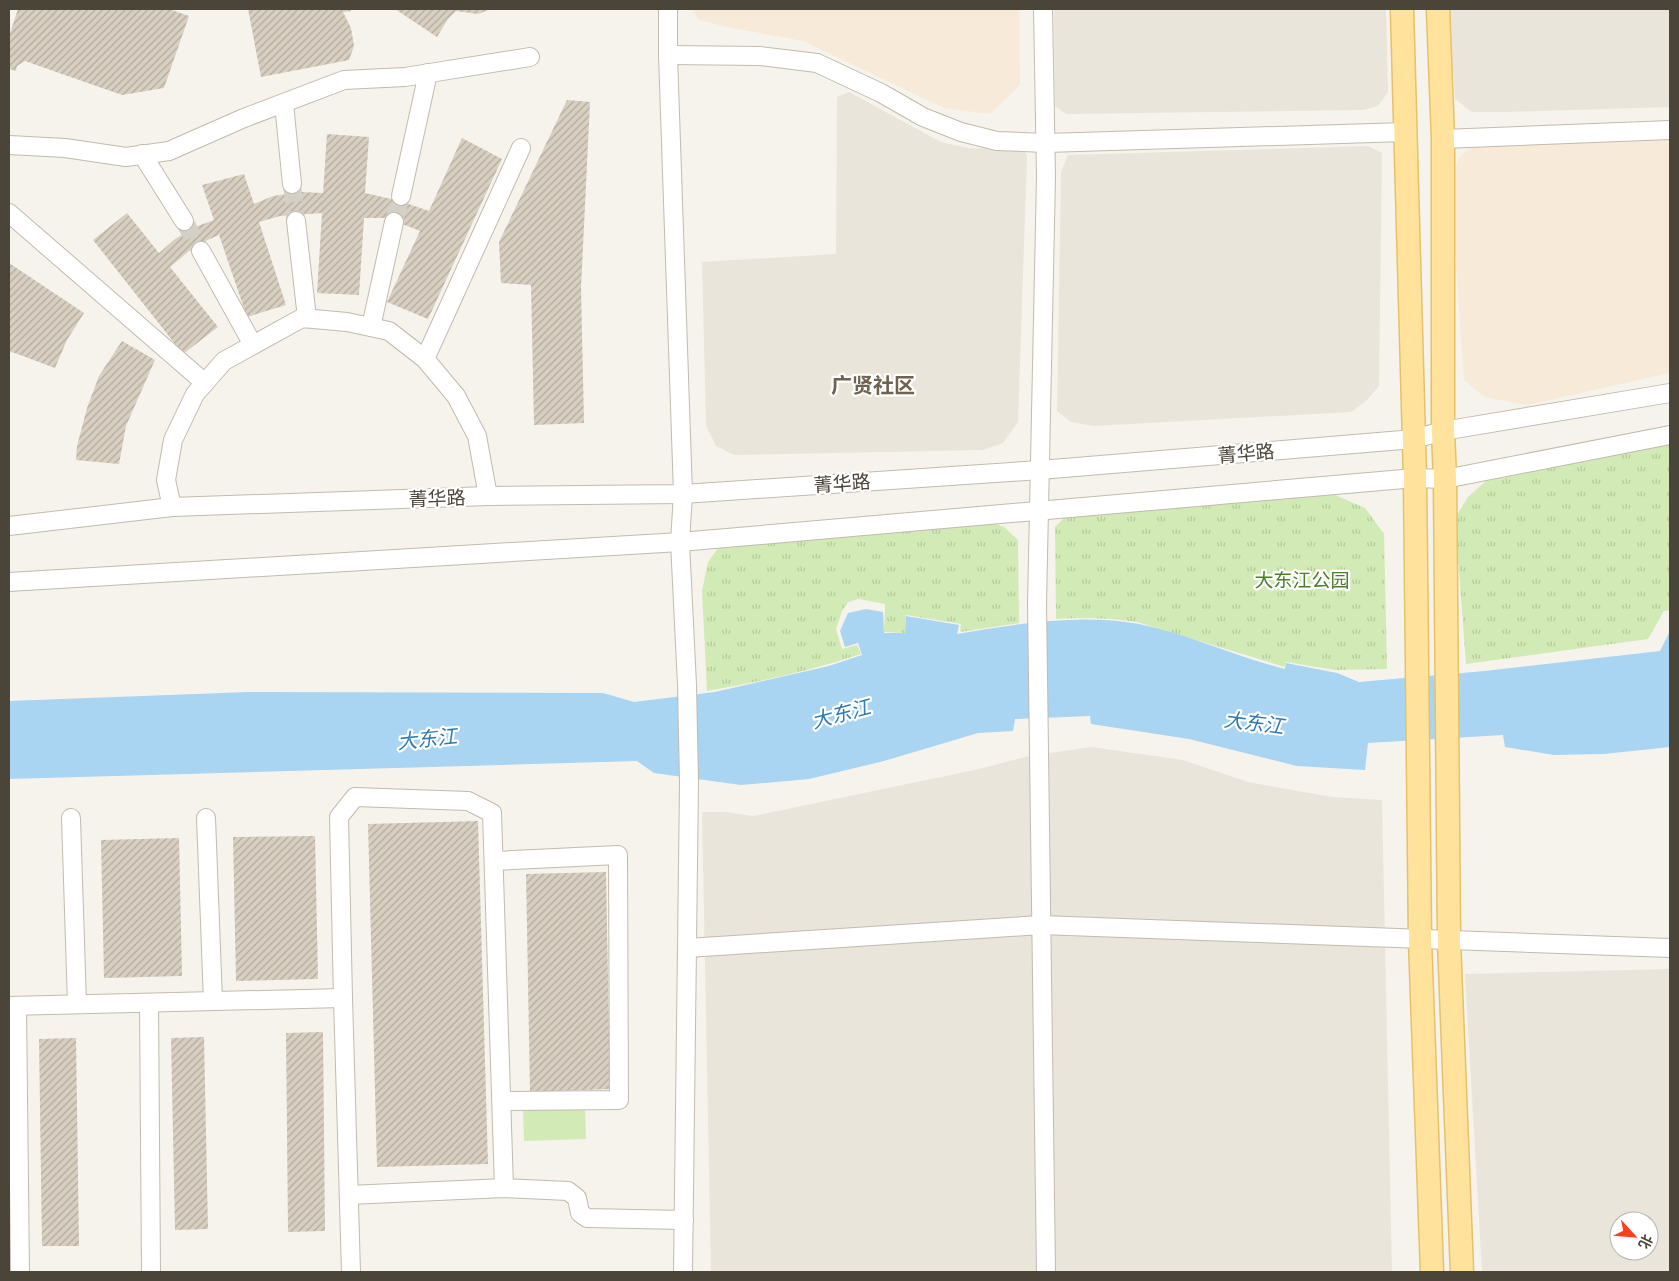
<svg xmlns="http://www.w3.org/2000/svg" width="1679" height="1281" font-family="'Titillium Web','Noto Sans SC',sans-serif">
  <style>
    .residential { fill: #eae5da; fill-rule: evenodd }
    .commercial { fill: #f7ead8 }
    .grass { fill: url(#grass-tufts) }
    .garden { fill: #d2eab5 }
    .water { fill: #a9d4f2 }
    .building { fill: url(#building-hatch) }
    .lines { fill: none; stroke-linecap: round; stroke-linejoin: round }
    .minor-tunnel { stroke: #d4d0c8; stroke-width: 18; stroke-dasharray: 18 9; stroke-linecap: butt }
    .minor-casing { stroke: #c2bbae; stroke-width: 20 }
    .major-casing { stroke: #e6c16a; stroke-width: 25 }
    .minor { stroke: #fff; stroke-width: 18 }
    .major { stroke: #ffe39c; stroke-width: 22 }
    .labels { text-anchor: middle; stroke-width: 4.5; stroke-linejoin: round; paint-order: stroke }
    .street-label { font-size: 19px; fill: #4b4439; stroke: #fff }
    .park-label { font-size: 19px; fill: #4a7f2a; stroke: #fff }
    .water-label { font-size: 20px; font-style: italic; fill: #2e7ab2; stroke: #fff }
    .quarter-label { font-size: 21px; font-weight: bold; fill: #6e6250; stroke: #fff }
  </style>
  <defs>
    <pattern id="grass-tufts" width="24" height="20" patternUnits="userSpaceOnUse" patternTransform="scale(1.25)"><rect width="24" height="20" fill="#d2eab5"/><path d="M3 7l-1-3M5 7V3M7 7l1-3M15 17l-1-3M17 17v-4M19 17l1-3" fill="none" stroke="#b6ca9c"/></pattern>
    <pattern id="building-hatch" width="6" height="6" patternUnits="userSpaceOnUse" patternTransform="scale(1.25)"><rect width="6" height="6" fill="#d8cfc1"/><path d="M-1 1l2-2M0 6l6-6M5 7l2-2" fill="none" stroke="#b1aa9e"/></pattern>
  </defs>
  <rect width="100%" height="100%" fill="#f6f3ec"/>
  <g class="residential">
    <path d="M 1054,9 L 1386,9 L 1388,92 L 1378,106 L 1363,110 L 1066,114 L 1055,106 Z"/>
    <path d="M 1449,9 L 1670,9 L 1670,107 L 1504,112 L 1472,112 L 1455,99 Z"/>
    <path d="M 849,92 L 941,142 L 968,148 L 1025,150 L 1027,157 L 1018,422 L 1003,443 L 983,450 L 734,455 L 716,446 L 706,425 L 702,262 L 836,254 L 837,97 Z"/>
    <path d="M 1368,146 L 1382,153 L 1379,386 L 1367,400 L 1351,412 L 1093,426 L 1071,422 L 1057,411 L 1061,172 L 1068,155 Z"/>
    <path d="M 1091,747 L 1183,760 L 1248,782 L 1332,797 L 1382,800 L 1392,1272 L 711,1272 L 702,812 L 726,812 L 753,816 L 979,769 L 1029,756 Z"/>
    <path d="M 1670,969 L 1670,1272 L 1482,1272 L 1465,974 ZM 1619,1221 L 1649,1221 L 1649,1251 L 1619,1251 Z"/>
  </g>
  <g class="commercial">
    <path d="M 691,9 L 1019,9 L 1020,85 L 990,114 L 944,108 L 803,41 L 727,27 L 699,20 Z"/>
    <path d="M 1670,138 L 1670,373 L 1527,405 L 1484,397 L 1464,380 L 1450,181 L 1459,158 L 1474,144 Z"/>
  </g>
  <g class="grass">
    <path d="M 1670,444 L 1670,610 L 1664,611 L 1648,639 L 1466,664 L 1455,518 L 1468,497 L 1486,481 Z"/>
    <path d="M 1335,495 L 1365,508 L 1384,534 L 1387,669 L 1335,670 L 1286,662 L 1285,667 L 1137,622 C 1110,618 1083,617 1056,619 L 1055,527 L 1065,517 L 1281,497 Z"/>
    <path d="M 987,521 L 1004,527 L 1018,540 L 1019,623 L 960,632 L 961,624 L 906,615 L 905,633 L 884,632 L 885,604 L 859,599 L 848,602 L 842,611 L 836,629 L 842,649 L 857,645 L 861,654 C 810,671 759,682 707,691 L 702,591 L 708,562 L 721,544 Z"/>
  </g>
  <path class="garden" d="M 585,1106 L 586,1139 L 524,1141 L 523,1108 Z"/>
  <path class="water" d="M 866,609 L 883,612 L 884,633 L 905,633 L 906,616 L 959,625 L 957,634 C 1016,624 1079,613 1139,624 C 1189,634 1235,657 1285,669 L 1286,663 L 1337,673 L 1359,682 L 1485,671 L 1660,651 L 1670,631 L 1670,747 L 1604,754 L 1554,755 L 1505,747 L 1503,735 L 1368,743 L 1365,770 L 1297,766 L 1189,739 L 1091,724 L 1090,716 L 1015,719 L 1013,731 L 978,733 L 884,761 L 809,779 L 741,785 L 654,773 L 637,761 L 9,779 L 9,701 L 249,692 L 603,693 L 634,702 L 715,692 L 829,666 L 862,655 L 858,643 L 845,647 L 840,631 L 848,613 Z"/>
  <g class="building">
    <path d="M 18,9 L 169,9 L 189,16 L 164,88 L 122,95 L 25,61 L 17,66 L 16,71 L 9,69 L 9,36 Z"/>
    <path d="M 248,9 L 350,9 L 351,11 L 343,12 L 351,28 L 354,46 L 349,60 L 261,77 Z"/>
    <path d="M 395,9 L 491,9 L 478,14 L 456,11 L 448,19 L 437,37 Z"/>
    <path d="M 567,100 L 590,102 L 581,288 L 584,423 L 534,425 L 531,285 L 501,283 L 499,242 Z"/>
    <path d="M 327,134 L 369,137 L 365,193 L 400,201 L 429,211 L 462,138 L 502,159 L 428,319 L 387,302 L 420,231 L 387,218 L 364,218 L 359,295 L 317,293 L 322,213 L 280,216 L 259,222 L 286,305 L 247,317 L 219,235 L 203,242 L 189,251 L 170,267 L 218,327 L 183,354 L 93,240 L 127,213 L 159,253 L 175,239 L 195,227 L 214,220 L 202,185 L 244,174 L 254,204 L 273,196 L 301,192 L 323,193 Z"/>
    <path d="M 9,263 L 84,313 L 67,340 L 55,368 L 12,352 L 9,353 Z"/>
    <path d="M 122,341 L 155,360 L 126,426 L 119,464 L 76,460 L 77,446 L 87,408 L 99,376 Z"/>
    <path d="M 478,821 L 488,1164 L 377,1167 L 368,824 Z"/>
    <path d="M 315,836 L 318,979 L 236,981 L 233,837 Z"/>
    <path d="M 179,838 L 182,976 L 104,978 L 101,840 Z"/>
    <path d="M 606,872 L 610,1089 L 530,1092 L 526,874 Z"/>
    <path d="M 323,1032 L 325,1231 L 288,1232 L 286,1033 Z"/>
    <path d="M 204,1037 L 208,1229 L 175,1230 L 171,1038 Z"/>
    <path d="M 76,1038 L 79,1246 L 42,1246 L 39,1039 Z"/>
  </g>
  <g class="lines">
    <g class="minor-tunnel">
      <path d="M 292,184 L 296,221"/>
      <path d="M 184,221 L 201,251"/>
      <path d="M 394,222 L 401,196"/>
    </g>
    <defs>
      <g id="minor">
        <path d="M 668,9 L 668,55 L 683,494 L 680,542 L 687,685 L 689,782 L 683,1272"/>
        <path d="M 1043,9 L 1046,176 L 1037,604 L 1046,1272"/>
        <path d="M 668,55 L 760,56 L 817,63 L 881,93 L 923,117 L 961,132 L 997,141 L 1046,143 L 1405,132"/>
        <path d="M 284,104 L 292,184"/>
        <path d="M 1443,139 L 1670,130"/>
        <path d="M 9,145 L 65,148 L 126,157 L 169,151 L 244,118 L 344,80 L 405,77 L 530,57"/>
        <path d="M 142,154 L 184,221"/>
        <path d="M 401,196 L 428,73"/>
        <path d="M 9,213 L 205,383"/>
        <path d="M 296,221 L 307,318"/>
        <path d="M 201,251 L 253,345"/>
        <path d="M 371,327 L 394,222"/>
        <path d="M 425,359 L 521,148"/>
        <path d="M 172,507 L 166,480 L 173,440 L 195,394 L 224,361 L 302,318 L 347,322 L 389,331 L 425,359 L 456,396 L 477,436 L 488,496"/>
        <path d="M 9,526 L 172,507 L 488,496 L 683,494 L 1040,470 L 1414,439 L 1443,431 L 1670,393"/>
        <path d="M 9,582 L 680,542 L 1415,478 L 1445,479 L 1670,435"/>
        <path d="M 71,818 L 77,1004"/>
        <path d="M 206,818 L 213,1001"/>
        <path d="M 494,861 L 618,855 L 619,1100 L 502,1101"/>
        <path d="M 687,948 L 1041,925 L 1670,948"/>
        <path d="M 149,1003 L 151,1272"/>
        <path d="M 9,1006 L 343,998"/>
        <path d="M 17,1006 L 20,1272"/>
        <path d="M 349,1195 L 504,1188 L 568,1191 L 577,1198 L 580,1213 L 587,1218 L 684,1220"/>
        <path d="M 351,1272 L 343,998 L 339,817 L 355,797 L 468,801 L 492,813 L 504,1188"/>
      </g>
      <g id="major">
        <path d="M 1402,9 L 1415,478 L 1420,940 L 1432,1272"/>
        <path d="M 1438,9 L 1443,139 L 1443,431 L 1445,479 L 1449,941 L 1462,1272"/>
      </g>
    </defs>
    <use href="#minor" class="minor-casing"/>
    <use href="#major" class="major-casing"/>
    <use href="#minor" class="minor"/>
    <use href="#major" class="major"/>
  </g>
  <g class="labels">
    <g class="street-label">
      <text transform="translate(1246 453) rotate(-5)" y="7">菁华路</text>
      <text transform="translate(842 483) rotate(-4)" y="7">菁华路</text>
      <text transform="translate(437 498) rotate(-2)" y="7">菁华路</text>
    </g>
    <g class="park-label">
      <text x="1302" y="587">大东江公园</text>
    </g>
    <g class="water-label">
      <text transform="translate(841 714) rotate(-15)" y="7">大东江</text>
      <text transform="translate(1254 723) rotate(7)" y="7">大东江</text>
      <text transform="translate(427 739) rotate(-6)" y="7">大东江</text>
    </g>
    <g class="quarter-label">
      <text x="873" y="393">广贤社区</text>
    </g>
  </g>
  <rect width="1679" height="1281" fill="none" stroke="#4b4439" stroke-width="20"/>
  <g transform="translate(1634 1236) rotate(116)"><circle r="24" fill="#ffffff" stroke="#b7b4b0"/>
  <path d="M0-4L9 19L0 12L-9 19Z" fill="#fc3f1d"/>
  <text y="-8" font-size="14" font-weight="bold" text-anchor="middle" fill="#4b4439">北</text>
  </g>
</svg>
